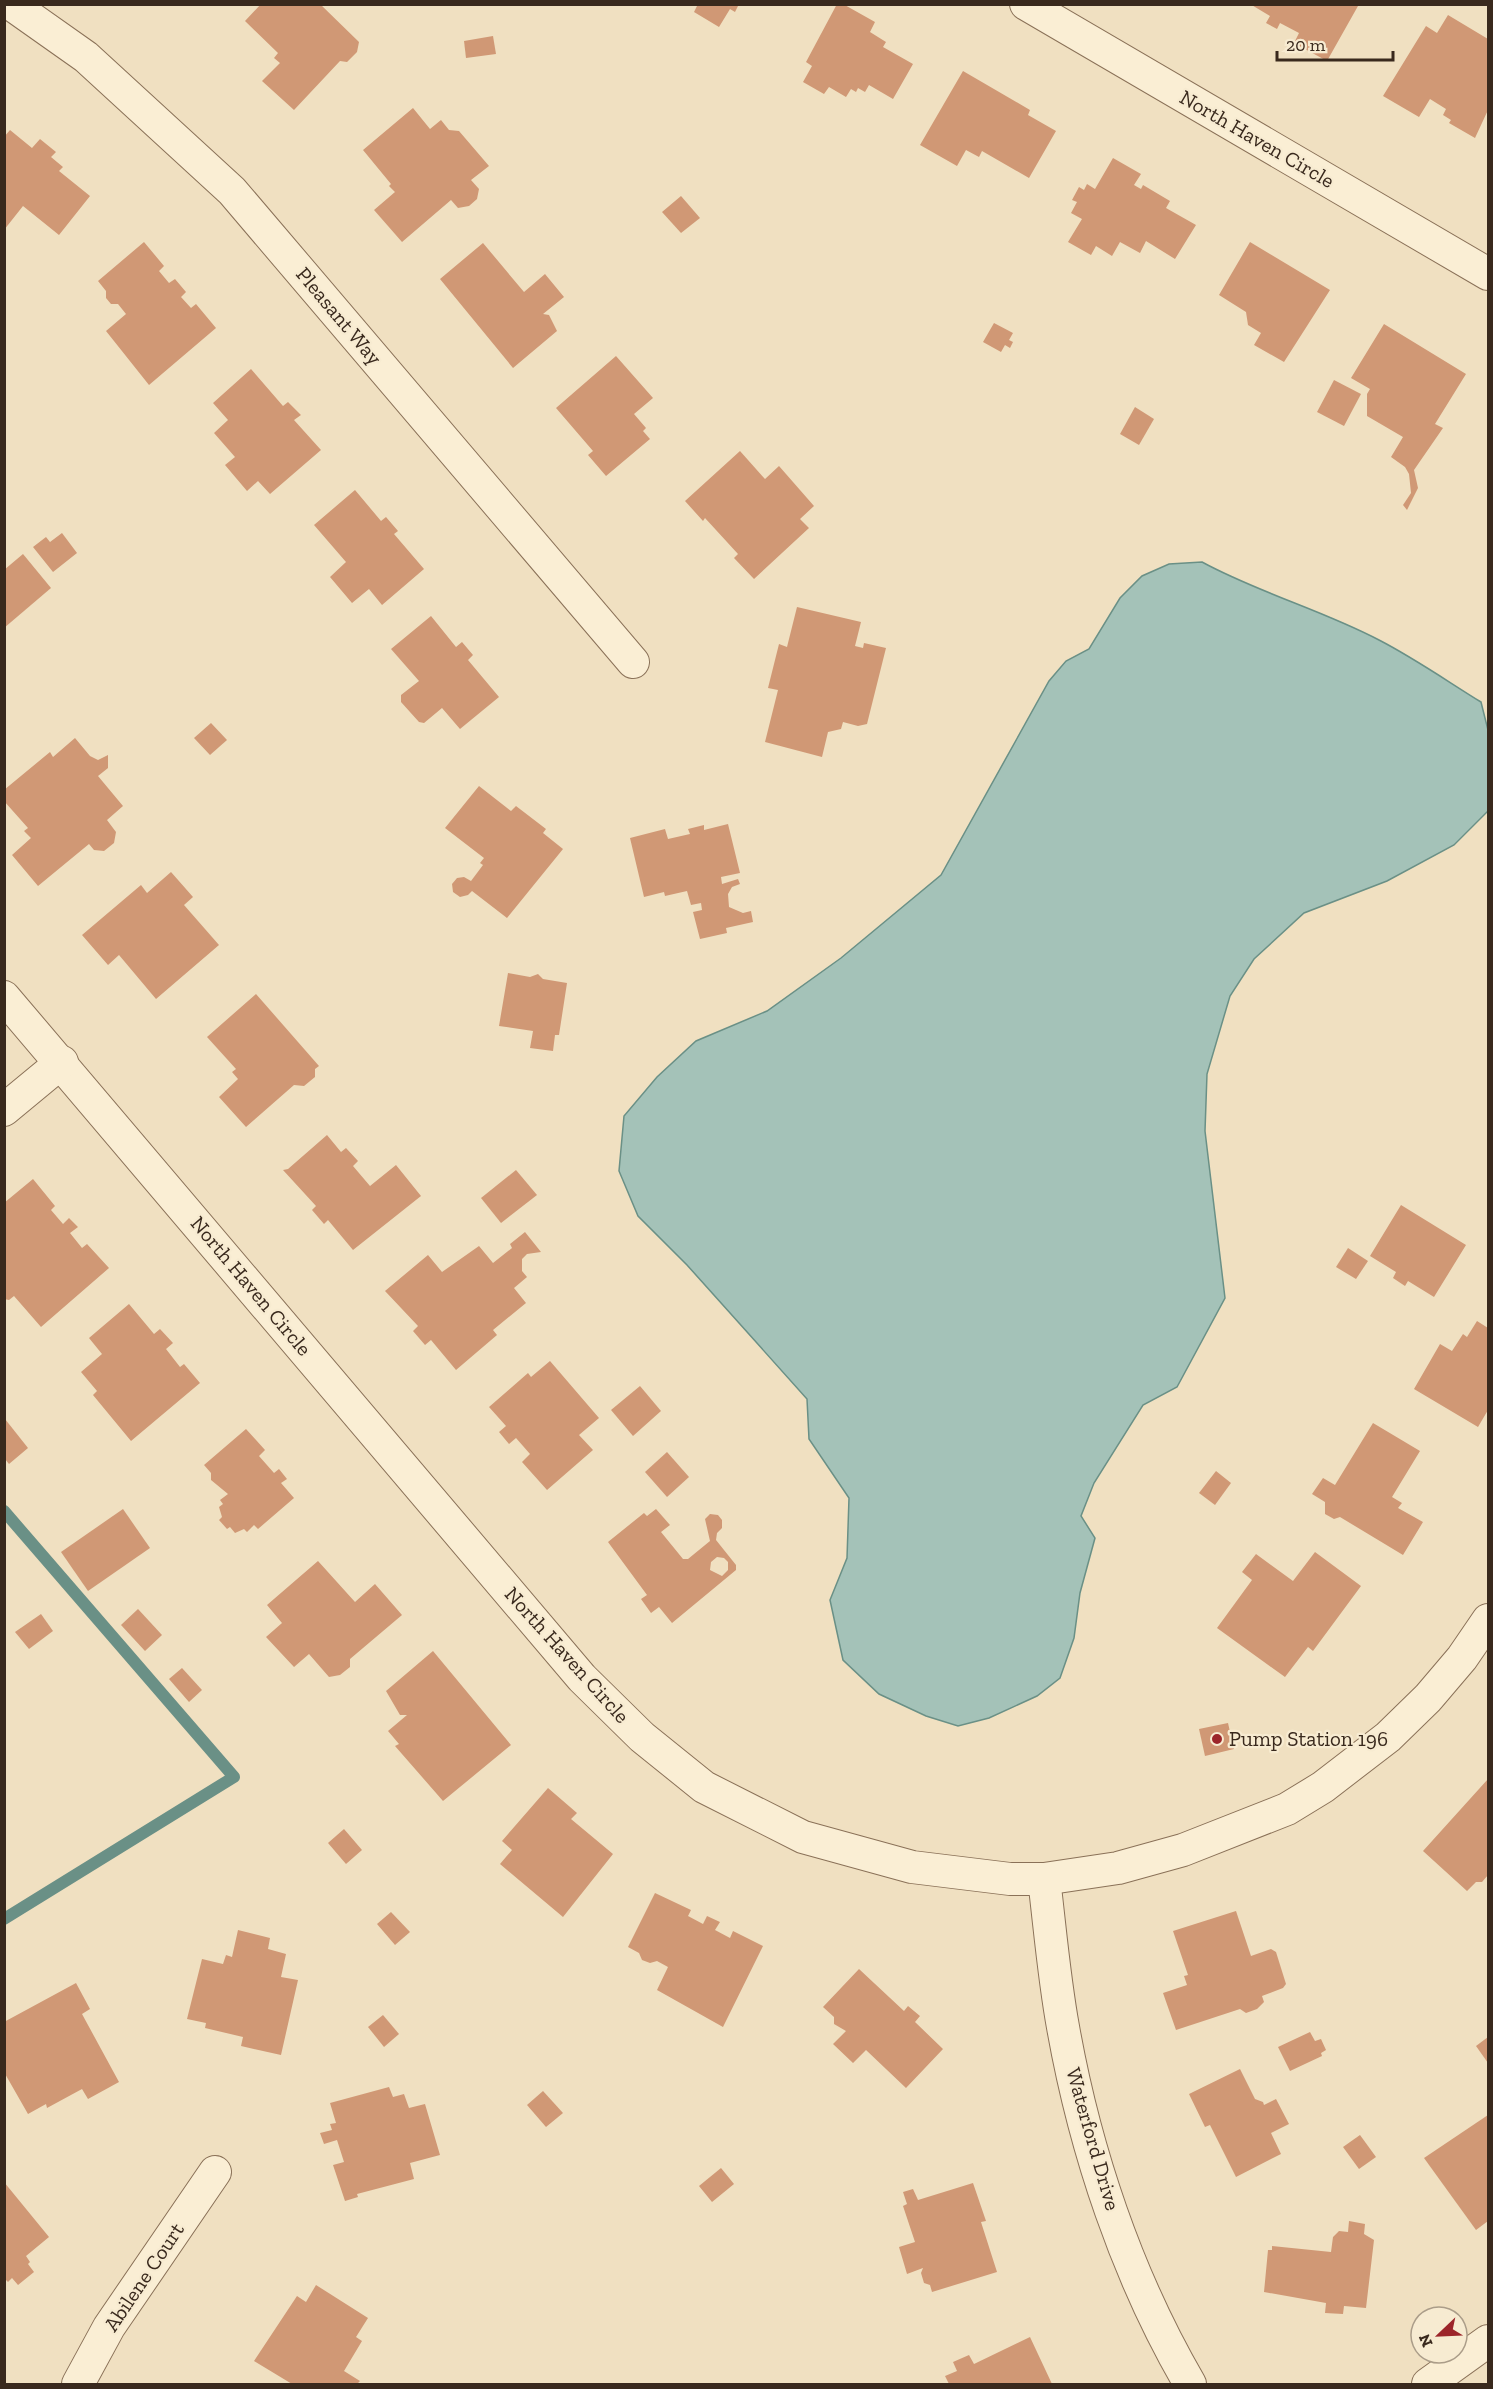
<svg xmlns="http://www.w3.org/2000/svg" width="1493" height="2389" font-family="'Zilla Slab',serif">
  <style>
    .water { fill: #a4c2b8; stroke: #6a9086; stroke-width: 1.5 }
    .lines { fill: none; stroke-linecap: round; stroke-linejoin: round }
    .stream { stroke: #6a9086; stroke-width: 12 }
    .building { fill: #d09875; fill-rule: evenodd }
    .street-casing { stroke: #8a7158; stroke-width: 34 }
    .street { stroke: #faeed4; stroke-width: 32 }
    .poi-dot { fill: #9c252a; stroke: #f7ebd1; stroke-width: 2 }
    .labels { text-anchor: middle; stroke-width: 4.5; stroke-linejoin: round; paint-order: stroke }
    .street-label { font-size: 21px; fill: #39291d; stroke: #f7ebd1 }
    .poi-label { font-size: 21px; fill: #39291d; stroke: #f7ebd1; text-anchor: start }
  </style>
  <rect width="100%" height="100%" fill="#f0e0c1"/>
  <path class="water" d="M 1202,562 C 1259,593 1322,610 1379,640 C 1414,658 1447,681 1481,702 L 1488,730 L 1488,811 L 1454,845 L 1387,881 L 1304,913 L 1254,959 L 1230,996 L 1207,1074 L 1205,1131 L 1225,1298 L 1177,1387 L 1143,1405 L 1094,1483 L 1081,1516 L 1095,1538 L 1080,1593 L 1074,1638 L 1060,1678 L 1037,1696 L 989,1718 L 958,1726 L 926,1716 L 879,1694 L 843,1660 L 830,1600 L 847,1558 L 849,1498 L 809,1439 L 807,1399 L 687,1265 L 638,1216 L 619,1171 L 624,1116 L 657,1077 L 696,1041 L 767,1011 L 841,958 L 941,875 L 1049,681 L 1066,661 L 1089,649 L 1120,598 L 1142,576 L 1169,564 Z"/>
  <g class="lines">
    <path class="stream" d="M 4,1511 L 234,1777 L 4,1919"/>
  </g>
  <g class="building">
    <path d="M 261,4 L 320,4 L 359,42 L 357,52 L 347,62 L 340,61 L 294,110 L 262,81 L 280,63 L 274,58 L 278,53 L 245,21 Z"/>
    <path d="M 698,4 L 739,4 L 735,12 L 730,9 L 719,27 L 694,12 Z"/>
    <path d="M 837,4 L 843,4 L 875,22 L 870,32 L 886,42 L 883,47 L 913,64 L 893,99 L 869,85 L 865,92 L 858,88 L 856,92 L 851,89 L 846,97 L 829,87 L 824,94 L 803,82 L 812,66 L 806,62 Z"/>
    <path d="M 1250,4 L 1355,4 L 1358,6 L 1327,61 L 1294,43 L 1299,33 L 1280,23 L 1277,29 L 1266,23 L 1270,16 Z"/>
    <path d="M 1448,15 L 1488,39 L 1488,110 L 1475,138 L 1449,123 L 1451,120 L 1443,115 L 1446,109 L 1430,99 L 1419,117 L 1383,96 L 1426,26 L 1437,33 Z"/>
    <path d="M 493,36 L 496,54 L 466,58 L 464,41 Z"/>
    <path d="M 963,71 L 1030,110 L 1028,115 L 1056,131 L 1029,178 L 982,151 L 979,157 L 966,150 L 957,166 L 920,145 Z"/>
    <path d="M 413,108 L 430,129 L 441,120 L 449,130 L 459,131 L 489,166 L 471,180 L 479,189 L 477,199 L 469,206 L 458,208 L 451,200 L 402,242 L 374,210 L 395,192 L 389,186 L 391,184 L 363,150 Z"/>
    <path d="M 10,130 L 32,148 L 40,139 L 56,152 L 51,157 L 63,167 L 59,171 L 90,196 L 59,235 L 23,206 L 4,230 L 4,137 Z"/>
    <path d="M 1113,158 L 1141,174 L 1134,185 L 1141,189 L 1143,185 L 1170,201 L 1166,208 L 1196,225 L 1175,259 L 1146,241 L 1140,253 L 1120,242 L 1112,256 L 1096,246 L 1091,255 L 1068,242 L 1082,219 L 1071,213 L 1077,202 L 1072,200 L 1079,187 L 1084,190 L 1087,184 L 1095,189 Z"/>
    <path d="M 681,196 L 700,218 L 681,233 L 662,212 Z"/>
    <path d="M 144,242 L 164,266 L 159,271 L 169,283 L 175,279 L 186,292 L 181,297 L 191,308 L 196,304 L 216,328 L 149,385 L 106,331 L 126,314 L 118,304 L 111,304 L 106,298 L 106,291 L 98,281 Z"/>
    <path d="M 1250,242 L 1330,290 L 1284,362 L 1254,345 L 1261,333 L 1248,325 L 1246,312 L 1219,295 Z"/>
    <path d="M 483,243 L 524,292 L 545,274 L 564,297 L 543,314 L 549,315 L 557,331 L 513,368 L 440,279 Z"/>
    <path d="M 994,323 L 1013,333 L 1009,340 L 1013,342 L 1010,348 L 1005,345 L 1001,352 L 983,342 Z"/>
    <path d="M 1384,324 L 1466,374 L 1435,424 L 1443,428 L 1414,470 L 1418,488 L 1407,510 L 1403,505 L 1411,493 L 1409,474 L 1405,467 L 1391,457 L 1403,437 L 1367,416 L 1367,394 L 1370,389 L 1351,378 Z"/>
    <path d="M 616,356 L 653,398 L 634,414 L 646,428 L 643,431 L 650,439 L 606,476 L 588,455 L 593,451 L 556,408 Z"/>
    <path d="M 251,369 L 283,406 L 288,402 L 301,415 L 294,420 L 321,450 L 270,494 L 258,481 L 247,491 L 225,465 L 235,457 L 214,433 L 228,420 L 213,403 Z"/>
    <path d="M 1334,380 L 1361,394 L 1344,426 L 1317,412 Z"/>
    <path d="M 1135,407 L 1154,419 L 1139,445 L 1120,434 Z"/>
    <path d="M 740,451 L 765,479 L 779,466 L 814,506 L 800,519 L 809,528 L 754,579 L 734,558 L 738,554 L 705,518 L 703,521 L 685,501 Z"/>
    <path d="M 355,490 L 381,521 L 386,517 L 398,531 L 394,534 L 424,569 L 382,605 L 369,589 L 352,603 L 330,577 L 346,562 L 314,525 Z"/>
    <path d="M 62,533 L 77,553 L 53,572 L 33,547 L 46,537 L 50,542 Z"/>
    <path d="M 23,554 L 51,588 L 4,628 L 4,570 Z"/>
    <path d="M 797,607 L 861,622 L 855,646 L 863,648 L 864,643 L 886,648 L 867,724 L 858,726 L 843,722 L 841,729 L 828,732 L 822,757 L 765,742 L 778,690 L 768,688 L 779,644 L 787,647 Z"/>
    <path d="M 431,616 L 456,647 L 462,642 L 473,655 L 468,660 L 499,697 L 460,729 L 442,708 L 424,723 L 419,722 L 401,702 L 401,695 L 419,681 L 391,649 Z"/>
    <path d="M 211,723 L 227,740 L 210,755 L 194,738 Z"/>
    <path d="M 75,738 L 90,756 L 98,760 L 108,755 L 108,768 L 98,776 L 123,806 L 107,820 L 116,832 L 114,843 L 104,851 L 94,850 L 89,844 L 38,886 L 12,855 L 31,838 L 24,831 L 28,828 L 4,801 L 4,790 L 50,752 L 53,757 Z"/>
    <path d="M 479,786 L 511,811 L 516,806 L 546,829 L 543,833 L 563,849 L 507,918 L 472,891 L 468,895 L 460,897 L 453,892 L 452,884 L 457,878 L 464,877 L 471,881 L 483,865 L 480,863 L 484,858 L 445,828 Z"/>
    <path d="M 728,824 L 740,873 L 721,877 L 722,884 L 738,879 L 740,884 L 732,887 L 728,894 L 729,907 L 743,913 L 751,911 L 753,922 L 726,928 L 727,933 L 700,939 L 693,912 L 702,910 L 701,903 L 691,905 L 687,891 L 665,896 L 664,892 L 644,897 L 630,838 L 665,829 L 668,839 L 690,834 L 688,829 L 704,825 L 704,830 Z"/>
    <path d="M 171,872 L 193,897 L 184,905 L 219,945 L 156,999 L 119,955 L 108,965 L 82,935 L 141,885 L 147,893 Z"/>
    <path d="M 508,973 L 530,977 L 538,974 L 543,979 L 567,983 L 559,1035 L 555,1035 L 553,1051 L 530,1048 L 533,1031 L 499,1026 Z"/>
    <path d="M 256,994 L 319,1066 L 315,1069 L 315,1077 L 304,1086 L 294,1085 L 246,1127 L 219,1097 L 238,1079 L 232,1072 L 236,1069 L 207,1037 Z"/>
    <path d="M 327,1135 L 341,1152 L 346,1148 L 358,1161 L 353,1166 L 370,1186 L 396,1165 L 421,1196 L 353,1250 L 328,1220 L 324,1224 L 312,1210 L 316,1206 L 283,1170 L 288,1169 Z"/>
    <path d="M 516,1170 L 537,1195 L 501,1223 L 481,1198 Z"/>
    <path d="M 33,1179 L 55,1206 L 51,1210 L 63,1224 L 69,1218 L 78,1227 L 70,1233 L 82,1248 L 87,1244 L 109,1268 L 41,1327 L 14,1296 L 9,1300 L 4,1299 L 4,1203 Z"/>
    <path d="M 1401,1205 L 1466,1245 L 1434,1297 L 1408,1281 L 1405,1286 L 1393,1278 L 1396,1272 L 1370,1256 Z"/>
    <path d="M 525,1232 L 541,1252 L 527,1254 L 522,1259 L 522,1271 L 527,1277 L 514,1288 L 526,1303 L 493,1330 L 497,1335 L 456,1370 L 431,1340 L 425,1345 L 413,1331 L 418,1326 L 385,1291 L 428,1255 L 442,1272 L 479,1246 L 493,1263 L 512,1248 L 510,1244 Z"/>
    <path d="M 1348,1248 L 1368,1261 L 1356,1279 L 1336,1267 Z"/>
    <path d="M 129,1304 L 154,1334 L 160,1329 L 173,1343 L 166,1349 L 180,1367 L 184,1364 L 200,1383 L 131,1441 L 93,1395 L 97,1391 L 81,1372 L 102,1354 L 89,1338 Z"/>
    <path d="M 1477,1321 L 1488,1328 L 1488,1410 L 1478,1427 L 1414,1389 L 1440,1344 L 1452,1351 L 1463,1334 L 1467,1337 Z"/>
    <path d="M 550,1361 L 599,1418 L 579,1435 L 593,1450 L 547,1490 L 522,1462 L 530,1454 L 516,1438 L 509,1444 L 499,1432 L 506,1426 L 489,1407 L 528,1373 L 531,1377 Z"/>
    <path d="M 640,1386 L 661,1411 L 633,1436 L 611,1410 Z"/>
    <path d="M 5,1419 L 28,1448 L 9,1464 L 5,1459 Z"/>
    <path d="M 1373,1423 L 1420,1451 L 1392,1497 L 1402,1503 L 1398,1508 L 1423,1522 L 1403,1555 L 1340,1517 L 1334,1519 L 1325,1514 L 1325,1502 L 1312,1494 L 1323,1478 L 1335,1485 Z"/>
    <path d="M 246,1429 L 265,1450 L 259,1456 L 274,1473 L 279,1469 L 287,1479 L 281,1483 L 294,1498 L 258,1529 L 254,1525 L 247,1532 L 244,1529 L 235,1533 L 230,1527 L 227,1529 L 219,1520 L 222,1517 L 219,1507 L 223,1504 L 220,1500 L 228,1494 L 211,1480 L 211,1473 L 204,1465 Z"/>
    <path d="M 667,1452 L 689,1477 L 667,1497 L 645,1472 Z"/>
    <path d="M 1216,1471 L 1231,1483 L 1215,1505 L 1199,1493 Z"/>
    <path d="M 123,1509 L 150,1548 L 88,1591 L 61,1552 Z"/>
    <path d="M 656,1509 L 670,1525 L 661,1532 L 683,1559 L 688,1559 L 710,1541 L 705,1519 L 710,1514 L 718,1515 L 722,1520 L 722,1528 L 717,1533 L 716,1540 L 736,1565 L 736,1570 L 672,1623 L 659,1607 L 651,1613 L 641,1599 L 647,1595 L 608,1542 L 644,1513 L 647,1516 ZM 717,1557 L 724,1558 L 728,1562 L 728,1570 L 722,1576 L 710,1570 L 711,1562 Z"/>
    <path d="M 1315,1552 L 1361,1586 L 1313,1651 L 1308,1647 L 1285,1677 L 1217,1628 L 1252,1580 L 1242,1572 L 1256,1554 L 1293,1581 Z"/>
    <path d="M 318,1561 L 355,1602 L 375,1584 L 402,1615 L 350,1659 L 350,1667 L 340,1675 L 329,1677 L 309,1654 L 294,1667 L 266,1637 L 282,1623 L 267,1605 Z"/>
    <path d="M 138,1609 L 162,1635 L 145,1651 L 121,1625 Z"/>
    <path d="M 41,1614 L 53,1631 L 29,1649 L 15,1632 Z"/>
    <path d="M 433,1651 L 511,1745 L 443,1801 L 395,1746 L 399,1744 L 388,1731 L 407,1715 L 400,1715 L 386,1691 Z"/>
    <path d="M 182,1668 L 202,1690 L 189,1702 L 169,1679 Z"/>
    <path d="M 1228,1723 L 1234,1749 L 1205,1756 L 1199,1729 Z"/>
    <path d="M 1488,1779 L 1488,1875 L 1482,1882 L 1476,1882 L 1467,1891 L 1423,1851 Z"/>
    <path d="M 548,1788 L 577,1813 L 571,1819 L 613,1854 L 563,1917 L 500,1864 L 512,1850 L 502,1841 Z"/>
    <path d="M 344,1829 L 362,1850 L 346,1864 L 328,1843 Z"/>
    <path d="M 655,1893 L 691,1910 L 688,1916 L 703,1924 L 707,1916 L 720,1922 L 715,1930 L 730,1938 L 733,1931 L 763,1946 L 723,2027 L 657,1990 L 668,1967 L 657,1961 L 650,1963 L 642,1960 L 639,1953 L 628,1947 Z"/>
    <path d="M 1236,1911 L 1251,1956 L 1271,1949 L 1276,1952 L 1286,1984 L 1283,1988 L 1262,1996 L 1264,2002 L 1257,2009 L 1246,2013 L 1240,2009 L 1176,2030 L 1163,1993 L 1187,1985 L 1184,1976 L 1188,1975 L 1173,1931 Z"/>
    <path d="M 391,1912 L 410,1932 L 395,1945 L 377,1924 Z"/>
    <path d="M 238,1930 L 270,1938 L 268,1949 L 286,1954 L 281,1977 L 298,1980 L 281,2055 L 241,2046 L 243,2037 L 205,2028 L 206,2023 L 187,2019 L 202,1959 L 223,1964 L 226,1955 L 232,1957 Z"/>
    <path d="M 859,1969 L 904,2011 L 908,2006 L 920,2016 L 915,2022 L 943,2049 L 906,2088 L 866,2050 L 853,2063 L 833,2044 L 846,2031 L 834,2024 L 834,2017 L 823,2007 Z"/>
    <path d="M 76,1983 L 90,2009 L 82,2014 L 119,2082 L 88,2099 L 82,2089 L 47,2108 L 46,2104 L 28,2114 L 4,2072 L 4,2022 Z"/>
    <path d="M 383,2015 L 399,2034 L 384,2047 L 368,2027 Z"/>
    <path d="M 1310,2032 L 1315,2041 L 1321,2039 L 1326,2050 L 1321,2053 L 1322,2056 L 1290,2071 L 1278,2047 Z"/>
    <path d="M 1488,2037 L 1488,2063 L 1476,2046 Z"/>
    <path d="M 1240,2069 L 1255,2099 L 1263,2102 L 1264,2105 L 1276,2099 L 1289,2124 L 1271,2133 L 1281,2154 L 1236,2177 L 1210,2125 L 1205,2127 L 1189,2094 Z"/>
    <path d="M 389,2087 L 393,2097 L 404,2094 L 409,2108 L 425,2104 L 440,2155 L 410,2163 L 414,2179 L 357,2194 L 358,2197 L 345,2201 L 333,2165 L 344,2162 L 337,2140 L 324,2144 L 320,2133 L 332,2130 L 330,2124 L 336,2123 L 330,2103 Z"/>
    <path d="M 543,2091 L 563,2113 L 546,2127 L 527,2105 Z"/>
    <path d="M 1488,2115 L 1488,2221 L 1476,2230 L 1424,2158 Z"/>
    <path d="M 1360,2135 L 1376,2157 L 1359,2169 L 1343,2147 Z"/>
    <path d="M 721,2168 L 734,2184 L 712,2202 L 699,2186 Z"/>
    <path d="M 4,2182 L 49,2237 L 26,2256 L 30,2262 L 28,2264 L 34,2272 L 18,2285 L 12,2278 L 8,2282 L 4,2278 Z"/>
    <path d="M 973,2183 L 986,2221 L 981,2222 L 997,2272 L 932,2292 L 930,2285 L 924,2283 L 921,2273 L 923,2268 L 907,2274 L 899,2247 L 915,2242 L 903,2206 L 907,2204 L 903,2192 L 913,2189 L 918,2200 Z"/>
    <path d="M 1349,2221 L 1365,2224 L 1364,2234 L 1374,2240 L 1366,2308 L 1344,2306 L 1343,2314 L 1325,2313 L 1326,2303 L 1264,2292 L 1268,2250 L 1272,2250 L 1272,2246 L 1331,2252 L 1333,2237 L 1339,2231 L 1348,2232 Z"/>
    <path d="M 316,2285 L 368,2318 L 356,2337 L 362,2341 L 344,2371 L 360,2381 L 357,2384 L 292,2384 L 254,2361 L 297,2296 L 306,2302 Z"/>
    <path d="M 1030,2337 L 1052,2384 L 949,2384 L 945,2376 L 957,2371 L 953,2362 L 969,2355 L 974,2364 Z"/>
  </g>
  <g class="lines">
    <defs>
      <g id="street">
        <path d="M 11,4 L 86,57 L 232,191 L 633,662"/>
        <path d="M 1026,4 L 1488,274"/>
        <path d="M 4,997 L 582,1678 L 642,1737 L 704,1787 L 803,1837 L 912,1867 L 1010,1879 L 1044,1879 L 1118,1868 L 1183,1850 L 1287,1809 L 1323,1787 L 1388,1737 L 1428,1698 L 1462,1658 L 1488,1620"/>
        <path d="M 4,1110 L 62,1062"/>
        <path d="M 1044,1879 C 1050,1928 1054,1978 1063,2027 C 1085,2151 1127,2276 1190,2384"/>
        <path d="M 78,2384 L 109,2327 L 215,2172"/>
        <path d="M 1428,2384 L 1488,2341"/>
      </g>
    </defs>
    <use href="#street" class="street-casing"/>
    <use href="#street" class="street"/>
  </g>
  <circle class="poi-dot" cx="1217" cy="1739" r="6"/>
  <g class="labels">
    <g class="street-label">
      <text transform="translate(1257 139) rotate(30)" y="7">North Haven Circle</text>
      <text transform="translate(339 316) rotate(50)" y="7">Pleasant Way</text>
      <text transform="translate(251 1286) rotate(50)" y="7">North Haven Circle</text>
      <text transform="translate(567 1655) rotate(48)" y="7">North Haven Circle</text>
      <text transform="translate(1093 2139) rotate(74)" y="7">Waterford Drive</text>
      <text transform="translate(144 2277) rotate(-56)" y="7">Abilene Court</text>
    </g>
    <g class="poi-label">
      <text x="1229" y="1746">Pump Station 196</text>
    </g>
  </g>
  <rect width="1493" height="2389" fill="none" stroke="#39291d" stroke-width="12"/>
  <g transform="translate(1439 2335) rotate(247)"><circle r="28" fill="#f7ebd1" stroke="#ab9d89" stroke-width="1.5"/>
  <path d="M0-4.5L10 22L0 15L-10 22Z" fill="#9c252a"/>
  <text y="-9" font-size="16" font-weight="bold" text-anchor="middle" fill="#39291d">N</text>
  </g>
  <path d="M1277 51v9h116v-9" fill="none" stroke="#39291d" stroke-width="3"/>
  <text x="1286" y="51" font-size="18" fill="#39291d" stroke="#f7ebd1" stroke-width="4.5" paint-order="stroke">20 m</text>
</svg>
